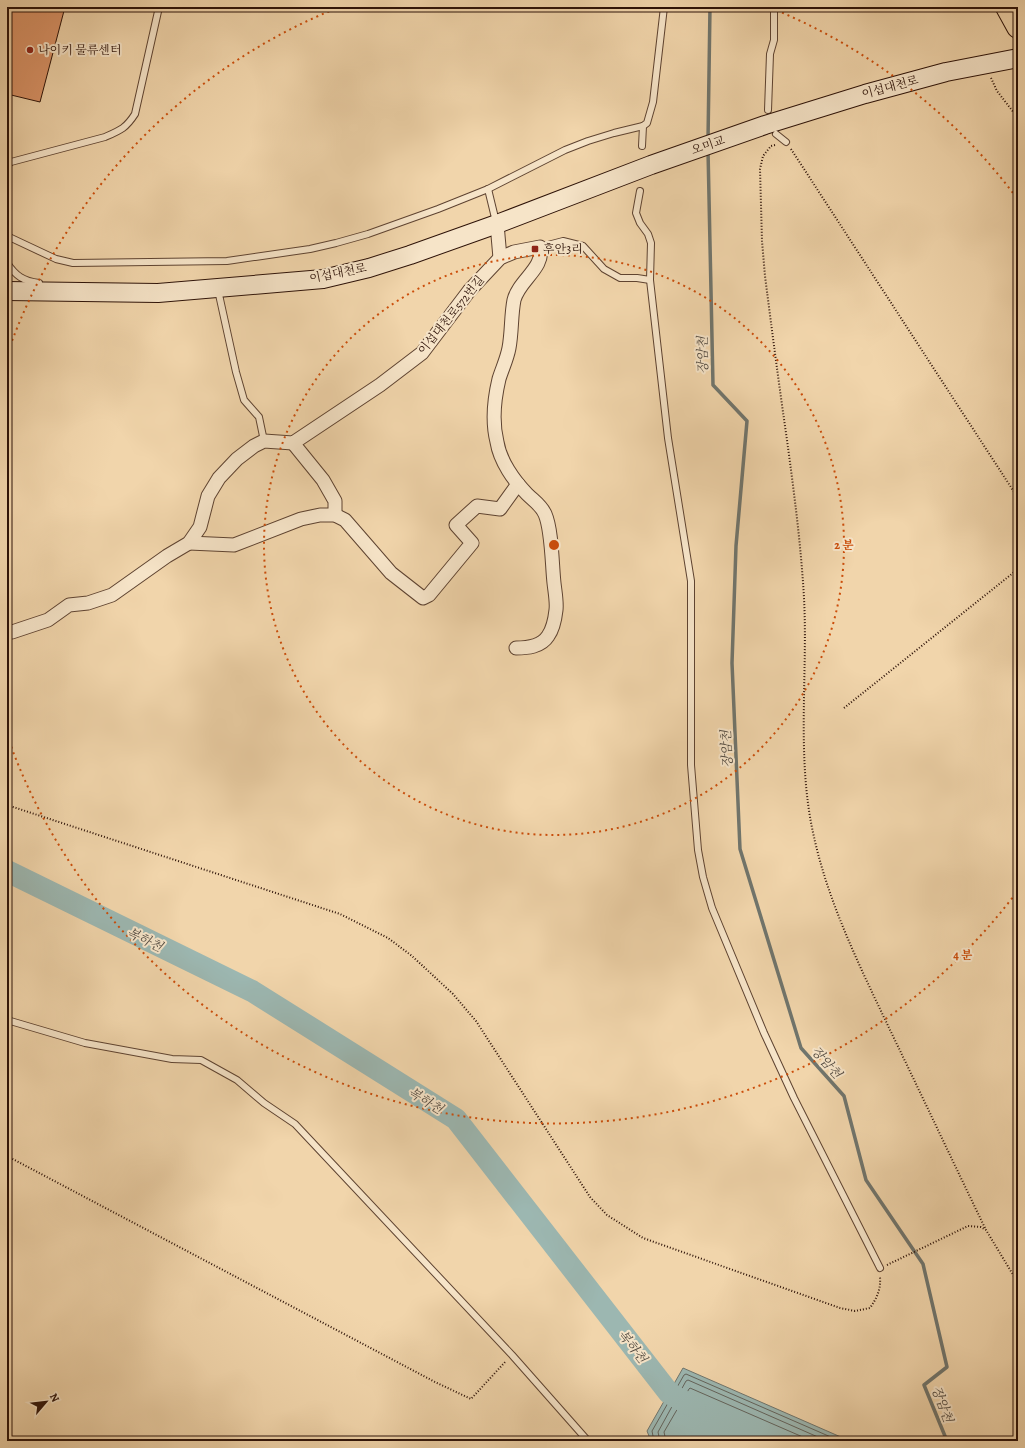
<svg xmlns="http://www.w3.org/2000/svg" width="1025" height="1448" font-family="Alegreya,'Noto Serif KR',serif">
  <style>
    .water { fill: #9cb7b1; stroke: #70756d }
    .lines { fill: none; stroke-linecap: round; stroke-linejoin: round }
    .shore { stroke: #64645c; stroke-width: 1 }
    .stream { stroke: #70756d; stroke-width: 3.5 }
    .river { stroke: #9cb7b1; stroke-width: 22 }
    .building { fill: #db9468; stroke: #2d1208 }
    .lane-casing { stroke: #5e4331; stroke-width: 8 }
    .street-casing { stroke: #5e4331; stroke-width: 15 }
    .secondary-casing { stroke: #2d1208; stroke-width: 20 }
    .highway-casing { stroke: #2d1208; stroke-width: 24 }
    .path { stroke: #2d1208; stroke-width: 2; stroke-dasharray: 1 2; stroke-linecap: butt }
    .lane { stroke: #f6e4c8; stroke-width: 6 }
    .street { stroke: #f6e4c8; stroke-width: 13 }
    .secondary { stroke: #f6e4c8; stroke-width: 18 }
    .highway { stroke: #f1d5ab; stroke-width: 22 }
    .ring { fill: none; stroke: #cc4e0b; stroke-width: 2; stroke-dasharray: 2 4 }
    .poi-dot { fill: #8f2418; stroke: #f6e4c8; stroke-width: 1.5 }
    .labels { text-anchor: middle; stroke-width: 4; stroke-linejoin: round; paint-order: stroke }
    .poi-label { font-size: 12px; fill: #2d1208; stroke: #f6e4c8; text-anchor: start }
    .street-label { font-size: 12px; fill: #2d1208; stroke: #f6e4c8 }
    .water-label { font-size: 13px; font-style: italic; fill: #544c43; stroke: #f6e4c8 }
    .centre { fill: #cc4e0b; stroke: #f6e4c8; stroke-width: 2 }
    .ring-label { font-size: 12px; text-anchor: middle; font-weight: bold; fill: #cc4e0b; stroke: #f6e4c8; stroke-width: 4; stroke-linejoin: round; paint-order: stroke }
  </style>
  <rect width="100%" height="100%" fill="#f1d5ab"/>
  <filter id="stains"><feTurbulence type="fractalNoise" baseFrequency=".005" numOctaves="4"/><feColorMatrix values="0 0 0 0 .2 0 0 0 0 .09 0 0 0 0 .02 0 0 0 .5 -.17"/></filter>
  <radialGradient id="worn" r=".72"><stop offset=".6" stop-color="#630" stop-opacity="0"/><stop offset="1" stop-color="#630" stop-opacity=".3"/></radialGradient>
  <path class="water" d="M 683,1368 L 850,1441 L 651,1441 L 647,1431 Z"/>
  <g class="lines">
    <g class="shore">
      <path d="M 654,1441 L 652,1431 L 684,1375 L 686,1374 L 840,1441"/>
      <path d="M 660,1441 L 658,1432 L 686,1381 L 688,1380 L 827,1441"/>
      <path d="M 666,1441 L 664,1432 L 689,1389 L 690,1388 L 812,1441"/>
    </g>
    <g class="stream">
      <path d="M 708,140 L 710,7"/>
      <path d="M 708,150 L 713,385 L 747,421 L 736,546 L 732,663 L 740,849 L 801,1048 L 844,1096 L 866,1180 L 923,1264 L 947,1367 L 924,1385 L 947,1441"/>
    </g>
    <path class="river" d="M 7,871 L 252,991 L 456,1119 L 669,1393 L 695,1408"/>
  </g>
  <path class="building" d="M 7,7 L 65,7 L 40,102 L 7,94 Z"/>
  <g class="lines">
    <defs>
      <g id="lane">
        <path d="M 768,110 L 770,54 L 774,40 L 774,7"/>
        <path d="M 776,134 L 786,142"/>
        <path d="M 642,146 L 643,126 L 647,123 L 653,102 L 664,7"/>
        <path d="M 7,165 L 11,162 L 105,137 C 121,130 126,128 135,114 L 159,7"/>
        <path d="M 488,189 L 496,222"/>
        <path d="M 640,191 L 636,213 L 640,223 L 648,234 L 651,243 L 650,280 L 668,438 L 691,581 L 691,765 L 698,850 L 703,877 L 712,908 L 764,1033 L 794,1098 L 880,1268"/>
        <path d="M 7,236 L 56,259 L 73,263 L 227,261 L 310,249 L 336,243 L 368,234 L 438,209 L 488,189 L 565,150 L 588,141 L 614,133 L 643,126"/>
        <path d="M 540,247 L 563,241 L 583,246 L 604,269 L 620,278 L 637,278 L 650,280"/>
        <path d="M 7,263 C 16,276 23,281 39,283"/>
        <path d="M 218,290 L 236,372 L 244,400 L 259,417 L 264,441"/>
        <path d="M 7,1020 L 85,1043 L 172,1059 L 201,1060 L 237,1080 L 264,1103 L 295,1124 L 512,1355 L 588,1441"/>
      </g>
      <g id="street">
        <path d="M 497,224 L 500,258"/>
        <path d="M 293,443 L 323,480 L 335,501 L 335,515"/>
        <path d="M 189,543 L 234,545 L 301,519 L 320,515 L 335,515 L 345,520 L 391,573 L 423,598 L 429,595 L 472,543 L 456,525 L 477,506 L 500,509 L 518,484"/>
        <path d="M 7,632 L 12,632 L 48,620 L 69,605 L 88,603 L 112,595 L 167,556 L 189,543 L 200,527 L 208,496 L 219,478 L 237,459 L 254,446 L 264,441 L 293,443 L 380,385 L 422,353 L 469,291 L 500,258 L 514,252 L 540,247 C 545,268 519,280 514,300 C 511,315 512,332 509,348 C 507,359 502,369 499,379 C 494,400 492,422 497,442 C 500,461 514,481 527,494 C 534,501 541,505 545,514 C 552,530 552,565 554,583 C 555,592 557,602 556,610 C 555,619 553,629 548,636 C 541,647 527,648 516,648"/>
      </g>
      <path id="secondary" d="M 7,291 L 158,293 L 323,279 L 369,268 L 410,255 L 497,224 L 651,165 L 765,125 L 865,94 L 946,72 L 1018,58"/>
      <path id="highway" d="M 1007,7 L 1018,27"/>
    </defs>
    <use href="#lane" class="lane-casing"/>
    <use href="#street" class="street-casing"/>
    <use href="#secondary" class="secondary-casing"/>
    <use href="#highway" class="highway-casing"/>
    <g class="path">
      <path d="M 991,78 L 997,91 L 1018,118"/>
      <path d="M 775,145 L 771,146 L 763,156 L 760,169 L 762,241 L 765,276 C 772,331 779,385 787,440 C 794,492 801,545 804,598 C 808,677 796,759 814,837 C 829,905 861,969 891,1032 C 923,1098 954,1164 986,1230"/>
      <path d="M 791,149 L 1018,498"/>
      <path d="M 844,708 L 1018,569"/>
      <path d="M 7,805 L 340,914 L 388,938 L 412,956 L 453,994 L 476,1021 L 590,1197 L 607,1215 L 643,1238 L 840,1308 L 855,1311 L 870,1308 C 877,1298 881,1289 880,1277"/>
      <path d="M 7,1156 L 435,1382 L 471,1399 L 506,1361"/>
      <path d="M 887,1265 L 968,1226 L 981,1227 L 986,1230 L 1018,1283"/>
    </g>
    <use href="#lane" class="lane"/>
    <use href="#street" class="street"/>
    <use href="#secondary" class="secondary"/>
    <use href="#highway" class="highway"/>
  </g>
  <g class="ring">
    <circle cx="554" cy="545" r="290"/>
    <path d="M1016 893A579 579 0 0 1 8 738M8 352A579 579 0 0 1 337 8M771 8A579 579 0 0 1 1016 197"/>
  </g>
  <g class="poi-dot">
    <circle cx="30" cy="50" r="4"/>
    <rect x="531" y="245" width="8" height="8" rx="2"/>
  </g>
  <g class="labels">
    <g class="poi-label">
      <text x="38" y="54">나이키 물류센터</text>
      <text x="543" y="253">후안3리</text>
    </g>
    <g class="street-label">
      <text transform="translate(890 87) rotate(-15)" y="4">이섭대천로</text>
      <text transform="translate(708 145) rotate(-19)" y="4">오미교</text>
      <text transform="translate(338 273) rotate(-11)" y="4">이섭대천로</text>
      <text transform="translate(451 315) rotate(-51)" y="4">이섭대천로572번길</text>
    </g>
    <g class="water-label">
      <text transform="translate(702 355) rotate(-91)" y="5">장암천</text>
      <text transform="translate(726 749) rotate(-93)" y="5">장암천</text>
      <text transform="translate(145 939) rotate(26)" y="5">복하천</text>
      <text transform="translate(827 1062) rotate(48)" y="5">장암천</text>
      <text transform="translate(426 1100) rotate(32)" y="5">복하천</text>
      <text transform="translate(633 1346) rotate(52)" y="5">복하천</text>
      <text transform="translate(943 1404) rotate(70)" y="5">장암천</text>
    </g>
  </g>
  <circle cx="554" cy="545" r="6" class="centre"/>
  <g class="ring-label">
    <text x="844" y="549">2 분</text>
    <text x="963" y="959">4 분</text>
  </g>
  <rect width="1025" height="1448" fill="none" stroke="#f1d5ab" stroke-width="24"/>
  <rect x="8" y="8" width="1009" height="1432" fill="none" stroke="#2d1208" stroke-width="2"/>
  <rect x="12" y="12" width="1001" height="1424" fill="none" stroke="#2d1208"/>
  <g transform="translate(46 1402) rotate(62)" stroke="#f6e4c8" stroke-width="3" paint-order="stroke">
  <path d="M0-3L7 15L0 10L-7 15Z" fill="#2d1208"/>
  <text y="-6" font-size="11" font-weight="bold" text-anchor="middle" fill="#2d1208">N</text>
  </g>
  <rect width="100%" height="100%" filter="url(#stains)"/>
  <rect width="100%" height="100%" fill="url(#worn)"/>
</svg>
